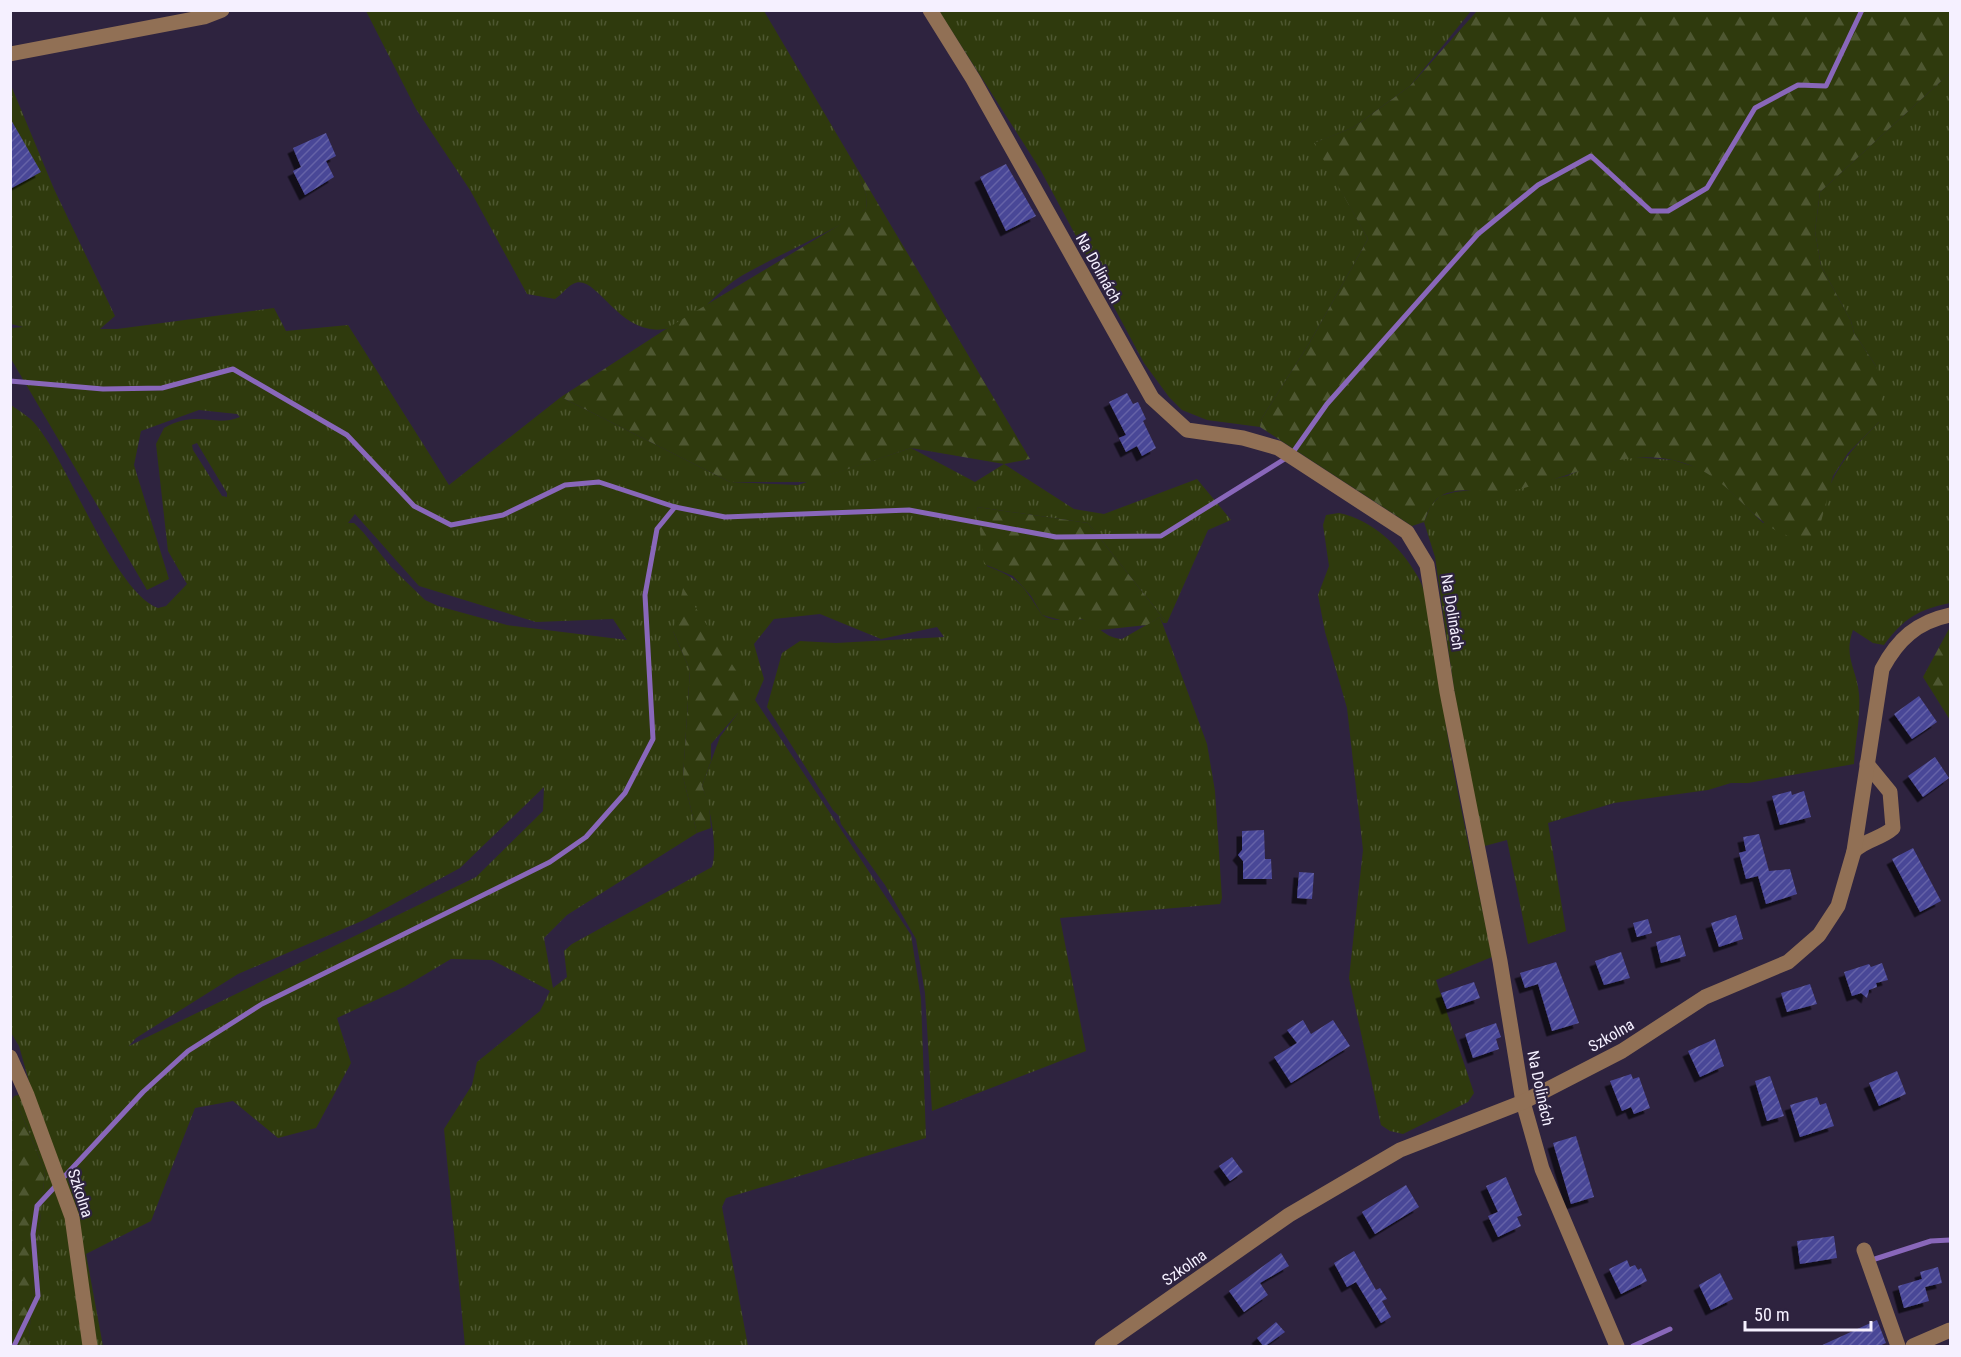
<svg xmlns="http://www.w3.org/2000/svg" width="1961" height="1357" font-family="'Roboto Condensed',sans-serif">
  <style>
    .grass { fill: url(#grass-tufts); fill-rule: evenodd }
    .forest { fill: url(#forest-firs) }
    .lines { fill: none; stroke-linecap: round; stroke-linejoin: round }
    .stream { stroke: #8967ba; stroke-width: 5 }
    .building { fill: url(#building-hatch); filter: url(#shadow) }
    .minor { stroke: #917055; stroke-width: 15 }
    .labels { text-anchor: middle; stroke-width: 4.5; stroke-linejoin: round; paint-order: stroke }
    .street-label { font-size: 16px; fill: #f5f0ff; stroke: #2e233f }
  </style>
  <defs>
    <pattern id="grass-tufts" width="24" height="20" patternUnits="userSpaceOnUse" patternTransform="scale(1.5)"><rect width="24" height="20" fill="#2f3a0d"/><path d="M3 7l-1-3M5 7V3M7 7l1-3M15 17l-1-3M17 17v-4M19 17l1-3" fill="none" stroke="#4e5731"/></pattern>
    <pattern id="forest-firs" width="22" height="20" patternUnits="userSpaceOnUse" patternTransform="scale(1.5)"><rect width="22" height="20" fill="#2f3a0d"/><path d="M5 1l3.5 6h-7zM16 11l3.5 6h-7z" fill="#4e5731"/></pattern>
    <pattern id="building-hatch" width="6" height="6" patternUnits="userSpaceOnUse" patternTransform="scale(1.5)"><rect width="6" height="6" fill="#4a4797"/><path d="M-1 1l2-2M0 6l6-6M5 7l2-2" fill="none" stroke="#6562a7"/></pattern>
    <filter id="shadow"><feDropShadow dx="-5.5" dy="5.5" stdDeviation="0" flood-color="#0009"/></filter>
  </defs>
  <rect width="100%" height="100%" fill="#2e233f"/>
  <g class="grass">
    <path d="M 366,11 L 764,11 L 855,165 L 867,196 L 866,209 L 853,218 C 817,238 779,255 743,275 C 714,291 699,323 665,329 C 618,337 596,271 573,284 C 567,287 561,295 555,299 L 527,294 L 470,190 L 416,109 Z"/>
    <path d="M 939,11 L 1471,11 L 1410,86 L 1354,127 L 1315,143 L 1368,239 L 1310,342 L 1262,418 L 1260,427 L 1207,420 L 1182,410 L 1169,397 L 1144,363 L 1040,169 Z"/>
    <path d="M 1950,73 L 1950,603 C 1919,609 1903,619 1884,645 L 1873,643 L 1853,630 C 1843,657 1857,669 1859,694 C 1861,716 1855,742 1854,764 L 1748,783 L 1731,783 L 1708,790 L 1614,803 L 1548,823 L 1566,931 L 1528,944 L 1507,840 L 1481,847 L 1464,759 L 1435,557 L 1424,522 L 1431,505 L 1440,496 L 1455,492 L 1545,481 L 1567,476 L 1592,465 L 1632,457 L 1673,460 L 1699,468 L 1720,481 L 1763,523 L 1826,496 C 1837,464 1856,445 1879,422 L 1876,366 L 1854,333 L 1851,321 L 1821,266 L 1815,231 L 1820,192 Z"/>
    <path d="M 10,83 L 54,189 L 115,316 L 100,329 L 117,329 L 274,308 L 286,331 L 348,325 L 449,485 L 561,397 L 730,482 L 798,485 L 911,448 L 975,482 L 1004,464 L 1074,509 L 1104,514 L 1197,479 L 1231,520 L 1208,530 L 1167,623 L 1088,523 L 977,507 L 987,566 C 1021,579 1023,586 1042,615 C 1060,625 1070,616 1084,620 C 1099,625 1104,638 1122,639 L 1160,617 L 1207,744 L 1215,791 L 1222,898 L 1220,904 L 1060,918 L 1086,1051 L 932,1111 L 925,993 L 916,939 L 885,885 L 841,824 L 839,816 L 833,810 L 767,707 L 782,653 L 800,641 L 836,643 L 944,637 L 937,627 L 881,639 L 820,614 L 774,619 L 754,644 L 764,679 L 755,700 L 911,935 L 921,999 L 926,1138 L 726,1198 L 722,1207 L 748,1346 L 465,1346 L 444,1129 L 472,1085 L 477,1062 L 540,1011 L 550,991 L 492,960 L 451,959 L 404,987 L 337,1018 L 351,1063 L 316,1128 L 278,1138 L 233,1101 L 195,1108 L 151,1221 L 86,1254 L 103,1346 L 28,1346 L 45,1171 L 14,1096 L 32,1092 L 19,1046 L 10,1031 L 11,405 C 19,411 30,417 36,425 C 69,464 115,593 158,608 L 166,606 L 187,584 L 168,551 L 156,444 L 164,428 C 198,409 213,428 240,417 L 237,414 L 199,410 L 141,431 L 134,465 L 169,579 L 147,590 L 11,359 L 11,328 L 23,327 L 11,324 ZM 197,443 L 227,493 L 227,497 L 222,496 L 193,450 L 192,445 ZM 355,514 L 419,586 L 536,622 L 613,619 L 627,640 L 507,625 L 438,606 L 425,600 L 391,567 L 363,532 L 354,523 L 348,523 ZM 673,631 L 738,713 L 720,737 L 702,786 C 710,805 718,847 712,867 L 572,944 L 564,951 L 567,977 L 553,988 L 544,938 L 567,915 L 697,833 L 683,777 L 690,670 ZM 544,787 L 543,811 L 476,877 L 129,1046 L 136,1038 L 238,974 L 364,920 L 460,868 Z"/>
    <path d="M 1339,513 C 1373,520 1401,547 1418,577 C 1437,612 1441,696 1448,738 C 1460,811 1478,884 1492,957 L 1436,980 L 1474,1093 L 1468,1102 L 1403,1134 L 1390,1131 L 1381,1125 L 1349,978 L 1363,850 L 1347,708 L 1325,632 L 1318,595 L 1329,566 L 1323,525 L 1326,515 Z"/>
  </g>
  <g class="forest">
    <path d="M 1477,11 L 1950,11 L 1950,73 L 1820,192 L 1815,231 L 1821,266 L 1851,321 L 1854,333 L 1876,366 L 1883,388 L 1879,422 L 1848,453 L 1833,476 L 1817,537 C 1765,548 1741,488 1699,469 C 1631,437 1575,480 1509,491 C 1488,494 1460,485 1441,496 C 1432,501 1427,513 1424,522 L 1412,526 L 1260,427 L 1262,418 L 1310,342 L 1368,239 L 1314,143 L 1354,127 L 1410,86 Z"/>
    <path d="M 855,165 L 1030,459 L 1004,464 L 911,448 L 809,482 L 730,482 L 561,397 L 666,329 L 866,209 L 867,196 Z"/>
    <path d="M 977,507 L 1088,523 L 1167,623 L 1163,623 L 1160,617 L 1147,625 L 1100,630 L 1082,619 L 1064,621 L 1042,615 L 1031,596 L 1013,576 L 984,564 Z"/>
    <path d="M 683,588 L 755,700 L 738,713 L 711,744 L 711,761 L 702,786 L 709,804 L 711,828 L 697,833 L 683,777 L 690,670 L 673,631 Z"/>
    <path d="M 1950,627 L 1950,720 L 1923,677 Z"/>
    <path d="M 14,1096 L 45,1171 L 28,1346 L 11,1346 L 10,1103 Z"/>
  </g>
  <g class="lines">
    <g class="stream">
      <path d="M 10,381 L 103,389 L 162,388 L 233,369 L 347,435 L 414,506 L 451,525 L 503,515 L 565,485 L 599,482 L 675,507 L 725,517 L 909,510 L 1056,537 L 1161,536 L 1291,455 L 1327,404 L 1478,234 L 1538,185 L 1591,156 L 1651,211 L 1668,211 L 1707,188 L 1755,108 L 1798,85 L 1826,86 L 1862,10"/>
      <path d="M 1875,1259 L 1931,1241 L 1950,1240"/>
      <path d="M 14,1346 L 38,1296 L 33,1234 L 37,1206 L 143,1092 L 188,1051 L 262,1004 L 550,862 L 586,837 L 625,793 L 653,739 L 645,595 L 657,529 L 675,507"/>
      <path d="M 1633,1346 L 1670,1329"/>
    </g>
  </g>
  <g class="building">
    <path d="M 10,118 L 41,172 L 10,189 Z"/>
    <path d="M 326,133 L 336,156 L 326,161 L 334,177 L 305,195 L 293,171 L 301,167 L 293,148 Z"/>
    <path d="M 1006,164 L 1036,216 L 1006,231 L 980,177 Z"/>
    <path d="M 1127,393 L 1133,404 L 1138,402 L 1146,419 L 1143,421 L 1156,448 L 1142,456 L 1137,446 L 1126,452 L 1119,438 L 1126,435 L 1109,402 Z"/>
    <path d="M 1919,696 L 1937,722 L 1912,739 L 1894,714 Z"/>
    <path d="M 1935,757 L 1949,778 L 1923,797 L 1908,776 Z"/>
    <path d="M 1791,791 L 1792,795 L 1804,791 L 1811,817 L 1780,825 L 1772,796 Z"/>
    <path d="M 1264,830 L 1265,859 L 1271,859 L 1272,879 L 1243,879 L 1243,861 L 1238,855 L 1242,850 L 1242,831 Z"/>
    <path d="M 1759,834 L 1769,871 L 1790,869 L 1797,894 L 1766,904 L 1758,876 L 1746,879 L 1739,853 L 1746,851 L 1743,837 Z"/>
    <path d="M 1913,848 L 1941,901 L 1920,912 L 1892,859 Z"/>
    <path d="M 1299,872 L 1314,873 L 1312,899 L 1297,898 Z"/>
    <path d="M 1736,915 L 1743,939 L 1719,947 L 1711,923 Z"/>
    <path d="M 1648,919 L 1652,933 L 1637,937 L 1633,923 Z"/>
    <path d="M 1680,935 L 1686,956 L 1661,963 L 1656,942 Z"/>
    <path d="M 1621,952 L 1630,978 L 1604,985 L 1595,961 Z"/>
    <path d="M 1556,962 L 1579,1023 L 1552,1031 L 1538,984 L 1525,988 L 1520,973 Z"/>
    <path d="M 1882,963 L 1888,980 L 1876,983 L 1877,987 L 1869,990 L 1867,998 L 1861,993 L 1852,996 L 1844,972 L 1869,964 L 1871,967 Z"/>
    <path d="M 1474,982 L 1480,998 L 1447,1009 L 1441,993 Z"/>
    <path d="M 1810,984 L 1817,1004 L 1787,1012 L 1781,993 Z"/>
    <path d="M 1303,1020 L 1311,1034 L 1333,1020 L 1350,1046 L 1291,1083 L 1274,1057 L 1297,1043 L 1287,1030 Z"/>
    <path d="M 1496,1023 L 1501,1037 L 1496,1039 L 1499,1049 L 1473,1058 L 1465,1034 Z"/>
    <path d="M 1715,1039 L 1724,1066 L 1700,1077 L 1688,1051 Z"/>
    <path d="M 1897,1071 L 1906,1094 L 1879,1106 L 1869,1083 Z"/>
    <path d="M 1631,1074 L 1633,1079 L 1639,1077 L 1650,1108 L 1634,1114 L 1631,1107 L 1622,1111 L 1610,1081 Z"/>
    <path d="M 1770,1076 L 1784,1116 L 1767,1121 L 1755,1081 Z"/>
    <path d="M 1817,1097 L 1820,1105 L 1826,1103 L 1834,1126 L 1800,1137 L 1790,1105 Z"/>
    <path d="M 1576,1136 L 1594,1197 L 1571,1204 L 1553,1143 Z"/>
    <path d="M 1232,1157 L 1243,1172 L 1230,1181 L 1219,1166 Z"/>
    <path d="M 1506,1177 L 1522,1215 L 1517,1217 L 1521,1226 L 1498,1237 L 1488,1216 L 1498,1212 L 1486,1186 Z"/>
    <path d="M 1406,1185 L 1419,1207 L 1375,1234 L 1362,1212 Z"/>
    <path d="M 1834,1236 L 1837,1258 L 1800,1264 L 1797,1241 Z"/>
    <path d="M 1354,1251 L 1376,1290 L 1380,1288 L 1387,1299 L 1382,1301 L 1391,1317 L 1381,1323 L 1356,1282 L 1347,1287 L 1334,1263 Z"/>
    <path d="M 1281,1253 L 1289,1266 L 1260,1283 L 1268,1295 L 1244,1312 L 1229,1291 Z"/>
    <path d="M 1627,1260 L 1630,1267 L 1635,1265 L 1638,1270 L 1641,1268 L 1647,1281 L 1621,1294 L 1609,1269 Z"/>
    <path d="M 1938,1267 L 1942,1283 L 1925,1287 L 1929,1301 L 1904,1308 L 1898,1286 L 1922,1279 L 1920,1272 Z"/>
    <path d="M 1720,1273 L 1733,1299 L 1711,1310 L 1699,1285 Z"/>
    <path d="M 1877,1320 L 1886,1343 L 1877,1347 L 1818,1347 Z"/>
    <path d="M 1276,1322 L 1285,1332 L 1264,1347 L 1257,1338 Z"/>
  </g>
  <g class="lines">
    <g class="minor">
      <path d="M 930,10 L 973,79 L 1152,398 L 1187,430 L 1243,438 L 1278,448 L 1407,532 L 1427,565 L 1447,692 L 1500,961 L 1523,1102 L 1542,1169 L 1617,1346"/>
      <path d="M 10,54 L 204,17 L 222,10"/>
      <path d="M 1854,851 C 1866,839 1881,839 1893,828 L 1890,792 L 1867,764"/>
      <path d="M 10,1057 L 27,1095 L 72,1217 L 90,1346"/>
      <path d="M 1864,1250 L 1898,1346"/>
      <path d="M 1102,1346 L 1289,1215 L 1400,1150 L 1523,1102 L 1622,1051 L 1705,997 L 1788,962 L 1819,935 L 1838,906 L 1854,851 L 1882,669 C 1898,639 1917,622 1950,615"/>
      <path d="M 1913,1346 L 1950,1330"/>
    </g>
  </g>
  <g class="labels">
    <g class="street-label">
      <text transform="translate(1099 268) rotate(61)" y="6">Na Dolinách</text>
      <text transform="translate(1453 612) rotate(81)" y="6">Na Dolinách</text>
      <text transform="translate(1611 1035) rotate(-30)" y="6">Szkolna</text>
      <text transform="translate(1541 1088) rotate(78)" y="6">Na Dolinách</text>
      <text transform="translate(81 1193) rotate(72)" y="6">Szkolna</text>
      <text transform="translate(1184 1267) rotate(-35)" y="6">Szkolna</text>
    </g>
  </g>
  <rect width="1961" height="1357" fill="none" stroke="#f5f0ff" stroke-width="24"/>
  <path d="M1745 1321v9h126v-9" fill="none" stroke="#f5f0ff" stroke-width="3"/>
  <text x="1754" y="1321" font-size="18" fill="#f5f0ff" stroke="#2e233f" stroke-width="4.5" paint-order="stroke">50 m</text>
</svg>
